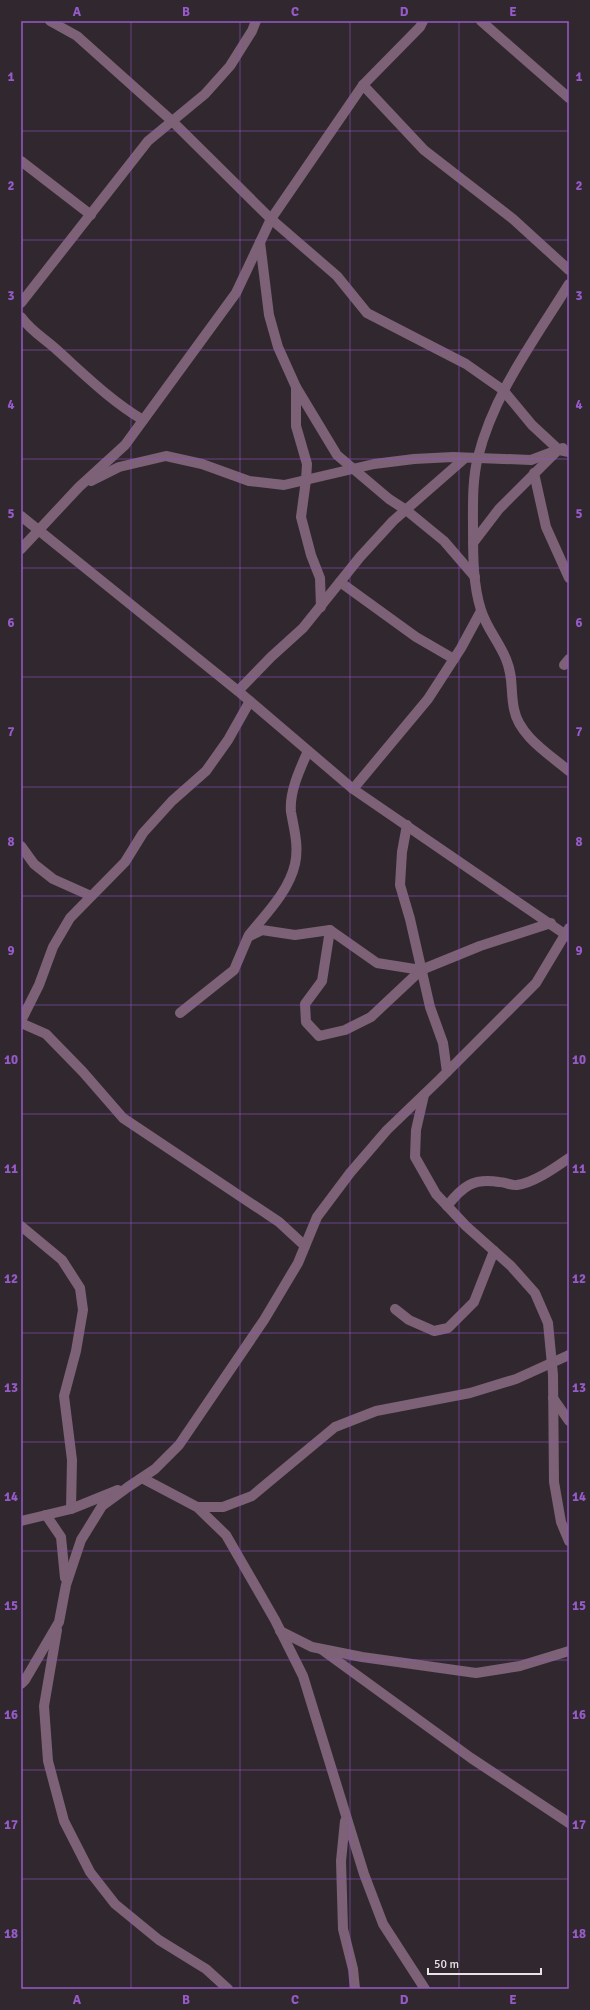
<svg xmlns="http://www.w3.org/2000/svg" width="590" height="2010" font-family="Signika,sans-serif">
  <style>
    .lines { fill: none; stroke-linecap: round; stroke-linejoin: round }
    .street { stroke: #7d6177; stroke-width: 10 }
    .grid { fill: none; stroke: #965ac9; stroke-width: 1; stroke-opacity: 0.55 }
    .neatline { fill: none; stroke: #965ac9; stroke-width: 1.5 }
    .grid-label { font-size: 13px; text-anchor: middle; font-weight: bold; fill: #965ac9 }
  </style>
  <rect width="100%" height="100%" fill="#31282f"/>
  <g class="lines">
    <g class="street">
      <path d="M 50,21 L 77,36 L 172,121 L 271,219 L 337,276 L 367,313 L 466,364 L 503,390 L 532,425 L 559,450 L 569,452"/>
      <path d="M 481,21 L 569,98"/>
      <path d="M 363,85 L 424,150 L 513,219 L 569,270"/>
      <path d="M 21,161 L 91,215"/>
      <path d="M 260,242 L 269,315 L 278,347 L 296,387 L 296,426 L 307,464 L 306,480 L 301,517 L 311,555 L 320,578 L 321,607"/>
      <path d="M 569,284 C 535,339 494,393 478,457 C 472,480 473,506 473,529 C 473,556 473,585 481,610 C 486,627 499,642 506,659 C 514,679 510,689 514,709 C 519,736 549,754 569,771"/>
      <path d="M 21,303 L 148,141 L 205,94 L 230,66 L 252,31 L 256,21"/>
      <path d="M 21,317 C 32,332 44,338 57,350 C 86,376 110,400 143,420"/>
      <path d="M 296,387 L 337,455 L 389,499 L 406,510 L 444,541 L 475,577"/>
      <path d="M 534,473 L 546,527 L 569,578"/>
      <path d="M 91,481 L 119,467 L 166,456 L 202,464 L 249,481 L 284,485 L 374,464 L 414,459 L 453,457 L 531,460 L 563,448"/>
      <path d="M 21,516 L 238,691 L 353,789 L 569,937"/>
      <path d="M 473,543 L 499,509 L 556,452"/>
      <path d="M 21,549 L 79,487 L 125,445 L 236,293 L 271,219 L 363,85 L 420,27 L 423,21"/>
      <path d="M 340,582 L 416,637 L 454,659"/>
      <path d="M 564,665 L 569,659"/>
      <path d="M 238,691 L 271,657 L 303,628 L 360,557 L 393,521 L 465,458"/>
      <path d="M 353,789 L 428,699 L 461,648 L 481,611"/>
      <path d="M 407,825 L 402,852 L 400,885 L 410,919 L 430,1007 L 443,1043 L 447,1072"/>
      <path d="M 21,846 L 34,864 L 53,879 L 91,896"/>
      <path d="M 330,930 L 322,981 L 305,1004 L 306,1022 L 319,1036 L 345,1030 L 371,1017 L 421,970 L 480,946 L 551,923"/>
      <path d="M 249,935 C 266,914 289,891 295,864 C 299,846 294,829 291,812 C 289,792 300,769 308,751"/>
      <path d="M 180,1013 L 234,970 L 248,937 L 262,930 L 295,935 L 330,930 L 377,963 L 421,970"/>
      <path d="M 21,1021 L 39,985 L 53,947 L 70,918 L 125,862 L 143,833 L 172,801 L 206,771 L 228,740 L 250,701"/>
      <path d="M 21,1023 L 46,1034 L 83,1072 L 123,1118 L 279,1222 L 305,1246"/>
      <path d="M 424,1095 L 416,1130 L 415,1157 L 436,1194 L 466,1226 L 511,1266 L 535,1293 L 548,1323 L 553,1375 L 554,1482 L 561,1522 L 569,1541"/>
      <path d="M 447,1206 C 463,1186 473,1178 499,1182 C 505,1182 512,1186 517,1185 C 534,1183 556,1167 569,1158"/>
      <path d="M 21,1226 L 62,1260 L 80,1288 L 83,1310 L 76,1351 L 64,1396 L 72,1460 L 71,1509"/>
      <path d="M 395,1309 L 409,1320 L 434,1331 L 448,1328 L 474,1302 L 494,1251"/>
      <path d="M 553,1398 L 569,1421"/>
      <path d="M 142,1478 L 197,1507 L 226,1535 L 275,1620 L 303,1676 L 364,1874 L 383,1924 L 425,1989"/>
      <path d="M 197,1507 L 223,1507 L 252,1496 L 335,1427 L 376,1411 L 470,1393 L 516,1379 L 569,1355"/>
      <path d="M 46,1515 L 61,1537 L 65,1578"/>
      <path d="M 21,1521 L 71,1509 L 118,1490"/>
      <path d="M 57,1630 L 44,1706 L 48,1761 L 64,1821 L 90,1872 L 115,1904 L 159,1940 L 206,1969 L 228,1989"/>
      <path d="M 280,1631 L 312,1647 L 362,1657 L 476,1673 L 520,1666 L 569,1651"/>
      <path d="M 321,1649 L 471,1758 L 569,1823"/>
      <path d="M 21,1684 L 25,1680 L 59,1622 L 66,1585 L 81,1540 L 102,1506 L 128,1487 L 155,1469 L 179,1445 L 264,1320 L 298,1263 L 317,1217 L 350,1173 L 387,1130 L 438,1081 L 536,983 L 569,928"/>
      <path d="M 345,1821 L 341,1861 L 343,1929 L 353,1969 L 355,1989"/>
    </g>
  </g>
  <path class="grid" d="M 131,21 L 131,1989M 240,21 L 240,1989M 350,21 L 350,1989M 459,21 L 459,1989M 21,131 L 569,131M 21,240 L 569,240M 21,350 L 569,350M 21,459 L 569,459M 21,568 L 569,568M 21,677 L 569,677M 21,787 L 569,787M 21,896 L 569,896M 21,1005 L 569,1005M 21,1114 L 569,1114M 21,1223 L 569,1223M 21,1333 L 569,1333M 21,1442 L 569,1442M 21,1551 L 569,1551M 21,1660 L 569,1660M 21,1770 L 569,1770M 21,1879 L 569,1879"/>
  <rect width="590" height="2010" fill="none" stroke="#31282f" stroke-width="44"/>
  <path d="M428 1968v6h113v-6" fill="none" stroke="#e9e3e7" stroke-width="2"/>
  <text x="434" y="1968" font-size="12" fill="#e9e3e7" stroke="#31282f" stroke-width="3" paint-order="stroke">50 m</text>
  <rect x="22" y="22" width="546" height="1966" class="neatline"/>
  <g class="grid-label">
    <text x="77" y="16">A</text>
    <text x="186" y="16">B</text>
    <text x="295" y="16">C</text>
    <text x="404" y="16">D</text>
    <text x="513" y="16">E</text>
    <text x="11" y="81">1</text>
    <text x="579" y="81">1</text>
    <text x="11" y="190">2</text>
    <text x="579" y="190">2</text>
    <text x="11" y="300">3</text>
    <text x="579" y="300">3</text>
    <text x="11" y="409">4</text>
    <text x="579" y="409">4</text>
    <text x="11" y="518">5</text>
    <text x="579" y="518">5</text>
    <text x="11" y="627">6</text>
    <text x="579" y="627">6</text>
    <text x="11" y="736">7</text>
    <text x="579" y="736">7</text>
    <text x="11" y="846">8</text>
    <text x="579" y="846">8</text>
    <text x="11" y="955">9</text>
    <text x="579" y="955">9</text>
    <text x="11" y="1064">10</text>
    <text x="579" y="1064">10</text>
    <text x="11" y="1173">11</text>
    <text x="579" y="1173">11</text>
    <text x="11" y="1283">12</text>
    <text x="579" y="1283">12</text>
    <text x="11" y="1392">13</text>
    <text x="579" y="1392">13</text>
    <text x="11" y="1501">14</text>
    <text x="579" y="1501">14</text>
    <text x="11" y="1610">15</text>
    <text x="579" y="1610">15</text>
    <text x="11" y="1719">16</text>
    <text x="579" y="1719">16</text>
    <text x="11" y="1829">17</text>
    <text x="579" y="1829">17</text>
    <text x="11" y="1938">18</text>
    <text x="579" y="1938">18</text>
    <text x="77" y="2004">A</text>
    <text x="186" y="2004">B</text>
    <text x="295" y="2004">C</text>
    <text x="404" y="2004">D</text>
    <text x="513" y="2004">E</text>
  </g>
</svg>
